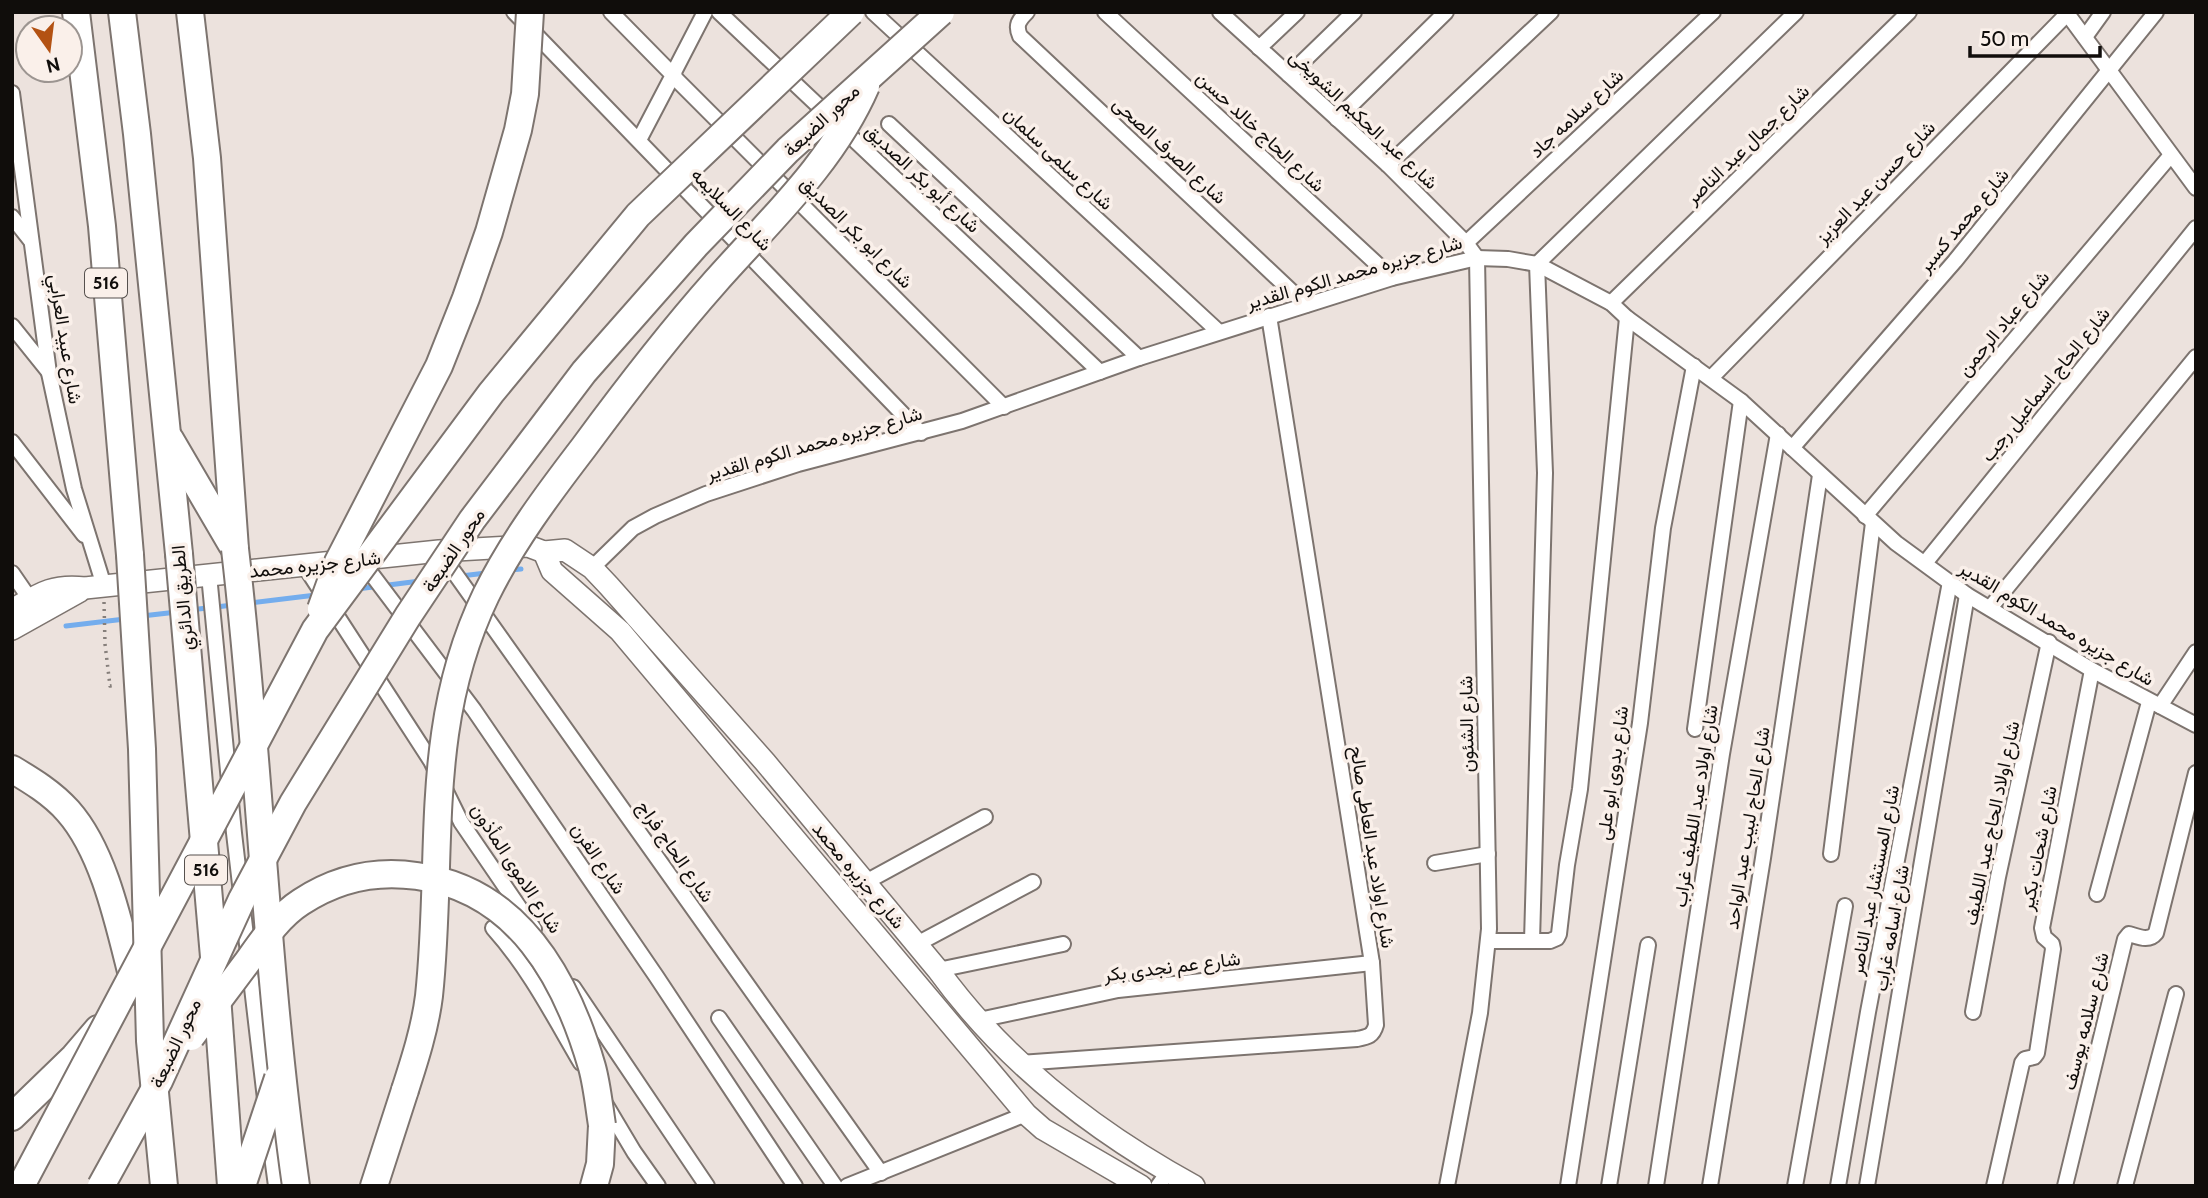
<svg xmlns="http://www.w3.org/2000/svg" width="2208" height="1198" font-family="Cabin,Vazirmatn,sans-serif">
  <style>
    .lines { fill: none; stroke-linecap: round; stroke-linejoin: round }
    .stream { stroke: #74aded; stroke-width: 5 }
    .street-casing { stroke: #7d746f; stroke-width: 18 }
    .secondary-casing { stroke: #7d746f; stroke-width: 24 }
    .highway-casing { stroke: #7d746f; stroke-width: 30 }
    .path { stroke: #867f7b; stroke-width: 3.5; stroke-dasharray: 2 5; stroke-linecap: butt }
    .street { stroke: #fff; stroke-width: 14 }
    .secondary { stroke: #fff; stroke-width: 21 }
    .highway { stroke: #fff; stroke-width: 26 }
    .highway-bridge-casing { stroke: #7d746f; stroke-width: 30; stroke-linecap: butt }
    .highway-bridge { stroke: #fff; stroke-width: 26 }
    .labels { text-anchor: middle; stroke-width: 7; stroke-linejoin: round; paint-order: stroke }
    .shield { fill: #faf0ea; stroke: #56514e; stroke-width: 2 }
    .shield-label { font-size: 18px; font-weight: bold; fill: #100d0b }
    .street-label { font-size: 19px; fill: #100d0b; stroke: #faf0ea }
  </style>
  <rect width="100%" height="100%" fill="#ece2dd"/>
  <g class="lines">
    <g class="stream">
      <path d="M 510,570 L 521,569"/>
      <path d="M 461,576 L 486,573"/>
      <path d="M 357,589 L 420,581"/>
      <path d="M 249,603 L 316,595"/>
      <path d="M 190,610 L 233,605"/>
      <path d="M 142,616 L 177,612"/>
      <path d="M 66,626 L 125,619"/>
    </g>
    <defs>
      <g id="street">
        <path d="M 514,12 L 921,433"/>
        <path d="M 611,12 L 673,75 L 639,140"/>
        <path d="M 705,12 L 674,72 L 675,78 L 1004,407"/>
        <path d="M 719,12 L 1100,372"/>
        <path d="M 873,12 L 1219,332"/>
        <path d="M 1027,12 C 1019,20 1015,25 1020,36 L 1306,305"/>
        <path d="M 1105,12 L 1392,278"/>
        <path d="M 1220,12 L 1388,165 L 1466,243 L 1477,258 L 1489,929 L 1480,1013 L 1447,1186"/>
        <path d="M 2066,12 L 2196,188"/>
        <path d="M 2085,37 L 2103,12"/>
        <path d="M 1259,48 L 1297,12"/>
        <path d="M 1289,75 L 1354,12"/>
        <path d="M 12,93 L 49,373 L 74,489 L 104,586"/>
        <path d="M 1337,119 L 1446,12"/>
        <path d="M 889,124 L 1139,358"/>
        <path d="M 1388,165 L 1551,12"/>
        <path d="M 12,217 L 31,241"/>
        <path d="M 1466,243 L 1713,12"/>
        <path d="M 1611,303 L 1909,12"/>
        <path d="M 12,326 L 49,372"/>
        <path d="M 1711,378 L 2067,14"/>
        <path d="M 12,442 L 84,535"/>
        <path d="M 1792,448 L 1955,261 L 2156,12"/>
        <path d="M 1865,516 L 2171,155"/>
        <path d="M 444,558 L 881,1173"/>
        <path d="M 361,560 L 474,710 L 656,976 L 795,1186"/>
        <path d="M 1925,563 L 2196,228"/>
        <path d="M 304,565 L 431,761 L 461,822 L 534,929"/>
        <path d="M 592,568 L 633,528 L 655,516 L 706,494 L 798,464 L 962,421 L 1139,358 L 1392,278 L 1477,258 L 1508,259 L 1537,264 L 1611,303 L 1627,318 L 1741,401 L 1896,543 L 1967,595 L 2092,670 L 2196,725"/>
        <path d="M 12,573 L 34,605"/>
        <path d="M 209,575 L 234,833 L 265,1099"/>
        <path d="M 1990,608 L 2196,357"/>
        <path d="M 2160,706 L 2196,652"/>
        <path d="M 1695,729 L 1741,401"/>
        <path d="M 1831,854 L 1873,523"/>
        <path d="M 1435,863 L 1488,854"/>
        <path d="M 864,883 L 985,817"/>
        <path d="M 2097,894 L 2149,702"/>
        <path d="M 493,928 C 529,968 554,1017 581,1063"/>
        <path d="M 1489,941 L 1550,941 L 1557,938 L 1559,934 L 1567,865 L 1580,789 L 1627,318"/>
        <path d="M 1532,941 L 1545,473 L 1537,264 L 1796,12"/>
        <path d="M 917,944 L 1033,882"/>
        <path d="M 938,970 L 1063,944"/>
        <path d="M 573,987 L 707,1186"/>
        <path d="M 1973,1012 L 1998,877 L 2049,642"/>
        <path d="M 719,1018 L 835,1186"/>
        <path d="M 979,1020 L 1118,990 L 1372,963"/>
        <path d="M 1020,1063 L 1357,1039 C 1368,1037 1373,1036 1376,1025 L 1372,963 L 1269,316"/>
        <path d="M 606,1105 L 634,1152 L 658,1186"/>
        <path d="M 268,1126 L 276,1186"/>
        <path d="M 847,1186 L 1026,1114"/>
        <path d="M 1158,1186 L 1168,1172"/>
        <path d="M 1568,1186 L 1640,723 L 1663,528 L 1694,366"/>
        <path d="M 1609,1186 L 1648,945"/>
        <path d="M 1656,1186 L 1722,754 L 1778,434"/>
        <path d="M 1710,1186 L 1763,858 L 1820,475"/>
        <path d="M 1795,1186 L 1845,906"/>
        <path d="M 1838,1186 L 1868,1012 L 1950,582"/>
        <path d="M 1867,1186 L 1967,595"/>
        <path d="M 1994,1186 L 2022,1063 L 2025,1059 L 2034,1057 L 2037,1053 L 2053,949 L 2052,944 L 2044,937 L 2042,928 L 2092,670"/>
        <path d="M 2065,1186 L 2125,939 L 2129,934 C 2139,937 2149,942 2156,933 L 2196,773"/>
        <path d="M 2125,1186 L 2176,994"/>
      </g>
      <g id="secondary">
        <path d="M 544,552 L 552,571 L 620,631 L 1026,1114 L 1043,1129 L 1141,1186"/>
        <path d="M 12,610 C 39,594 52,584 85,588 L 439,551 L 528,546 L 544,552 L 565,550 L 592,568 L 609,586 L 765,762 L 938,970 C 1004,1061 1095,1132 1194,1186"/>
        <path d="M 12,629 L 80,591"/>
      </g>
      <g id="highway">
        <path d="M 76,12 L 102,226 L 130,555"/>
        <path d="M 122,12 L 137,134 L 179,554"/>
        <path d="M 190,12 L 207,158 L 235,549"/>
        <path d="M 170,439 L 232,545"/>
        <path d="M 12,769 C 32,781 52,793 68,811 C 107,855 121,935 136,991"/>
        <path d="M 12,1117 L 74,1057 L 98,1029"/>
        <path d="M 374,1186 L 405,1090"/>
        <path d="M 594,1186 L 600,1164 L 602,1125"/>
      </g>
    </defs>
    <use href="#street" class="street-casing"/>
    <use href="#secondary" class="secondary-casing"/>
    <use href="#highway" class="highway-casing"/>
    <path class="path" d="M 104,602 L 105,644 L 110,686 L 116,685"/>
    <use href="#street" class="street"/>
    <use href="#secondary" class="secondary"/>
    <use href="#highway" class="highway"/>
    <defs>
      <g id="highway-bridge">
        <path d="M 235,549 C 260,761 266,975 296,1186"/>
        <path d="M 179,554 L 214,957"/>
        <path d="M 130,555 L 142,749 L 150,1041 L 164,1186"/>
        <path d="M 321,609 L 338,562 L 439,366 L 466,298 L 489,232 L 518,130 L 525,94 L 530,12"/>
        <path d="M 217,996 L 231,1186"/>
        <path d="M 191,1037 C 210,1012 229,986 248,961 C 263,940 279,916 301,902 C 336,879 376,870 417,876 C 518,890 566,977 592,1067 C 597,1085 599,1106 602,1125"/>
        <path d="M 405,1090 C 415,1059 425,1028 429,996 C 444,856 422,727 486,595 C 512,542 548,494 584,447 C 626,390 669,334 716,281 C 771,219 833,162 866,86"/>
        <path d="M 21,1186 L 315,630 L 491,393 L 638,215 L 851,12"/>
        <path d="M 101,1186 L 159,1081 L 242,899 L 293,803 L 408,616 L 472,520 L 584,372 L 696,245 L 788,150 L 941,12"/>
        <path d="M 242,1186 L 278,1078"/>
      </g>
    </defs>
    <use href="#highway-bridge" class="highway-bridge-casing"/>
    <use href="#highway-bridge" class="highway-bridge"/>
  </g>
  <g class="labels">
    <g class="shield">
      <rect x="85" y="268.5" width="42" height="29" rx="5"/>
      <rect x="185" y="855.5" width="42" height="29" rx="5"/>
    </g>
    <g class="shield-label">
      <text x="106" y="289">516</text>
      <text x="206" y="876">516</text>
    </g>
    <g class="street-label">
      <text transform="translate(1576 113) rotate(-43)" y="7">شارع سلامه جاد</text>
      <text transform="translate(1364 119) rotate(43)" y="7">شارع عبد الحكيم الشويخى</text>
      <text transform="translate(821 120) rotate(-43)" y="7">محور الضبعة</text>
      <text transform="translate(1261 131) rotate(43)" y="7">شارع الحاج خالد حسن</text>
      <text transform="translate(1747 144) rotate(-44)" y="7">شارع جمال عبد الناصر</text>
      <text transform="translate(1170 150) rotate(43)" y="7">شارع الصرف الصحى</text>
      <text transform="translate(1059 158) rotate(43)" y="7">شارع سلمى سلمان</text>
      <text transform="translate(923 178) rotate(43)" y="7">شارع أبو بكر الصديق</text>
      <text transform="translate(1875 182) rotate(-46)" y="7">شارع حسن عبد العزيز</text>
      <text transform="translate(732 209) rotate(46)" y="7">شارع السلايمه</text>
      <text transform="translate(1963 220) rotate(-50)" y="7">شارع محمد كسبر</text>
      <text transform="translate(857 232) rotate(45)" y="7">شارع ابو بكر الصديق</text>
      <text transform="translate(1354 272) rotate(-16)" y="7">شارع جزيره محمد الكوم القدير</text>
      <text transform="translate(2003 323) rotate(-50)" y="7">شارع عباد الرحمن</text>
      <text transform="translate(66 339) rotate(81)" y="7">شارع عبيد العرابي</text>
      <text transform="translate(2045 384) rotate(-51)" y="7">شارع الحاج اسماعيل رجب</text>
      <text transform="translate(814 443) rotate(-16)" y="7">شارع جزيره محمد الكوم القدير</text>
      <text transform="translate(453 550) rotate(-56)" y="7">محور الضبعة</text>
      <text transform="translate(315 564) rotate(-6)" y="7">شارع جزيره محمد</text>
      <text transform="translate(182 598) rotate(-95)" y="7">الطريق الدائري</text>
      <text transform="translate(2057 623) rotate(31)" y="7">شارع جزيره محمد الكوم القدير</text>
      <text transform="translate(1466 724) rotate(-91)" y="7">شارع الشئون</text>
      <text transform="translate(1612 773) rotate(-82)" y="7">شارع بدوى ابو على</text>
      <text transform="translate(1695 806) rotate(-81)" y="7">شارع اولاد عبد اللطيف غراب</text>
      <text transform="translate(1991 823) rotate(-78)" y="7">شارع اولاد الحاج عبد اللطيف</text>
      <text transform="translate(1747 828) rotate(-81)" y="7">شارع الحاج لبيب عبد الواحد</text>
      <text transform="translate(1373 847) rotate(81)" y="7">شارع اولاد عبد العاطى صالح</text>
      <text transform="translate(2038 848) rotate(-79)" y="7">شارع شحات بكير</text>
      <text transform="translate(676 851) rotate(55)" y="7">شارع الحاج فراج</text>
      <text transform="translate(599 858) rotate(56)" y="7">شارع الفرن</text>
      <text transform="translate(517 868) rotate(57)" y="7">شارع الاموى المأذون</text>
      <text transform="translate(859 875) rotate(50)" y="7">شارع جزيره محمد</text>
      <text transform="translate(1874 880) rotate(-79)" y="7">شارع المستشار عبد الناصر</text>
      <text transform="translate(1891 928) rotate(-80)" y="7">شارع اسامه غراب</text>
      <text transform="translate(1172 966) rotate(-7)" y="7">شارع عم نجدى بكر</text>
      <text transform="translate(2085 1021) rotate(-76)" y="7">شارع سلامه يوسف</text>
      <text transform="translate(175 1043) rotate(-65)" y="7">محور الضبعة</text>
    </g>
  </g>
  <rect width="2208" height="1198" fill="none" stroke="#100d0b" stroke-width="28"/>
  <g transform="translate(49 49) rotate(166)"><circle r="33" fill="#faf0ea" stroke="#9c9591" stroke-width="2"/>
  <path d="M0-5L12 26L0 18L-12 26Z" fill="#b35213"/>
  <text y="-10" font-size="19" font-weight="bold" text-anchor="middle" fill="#100d0b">N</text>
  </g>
  <path d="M1970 46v10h130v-10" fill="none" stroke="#100d0b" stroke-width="3.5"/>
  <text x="1980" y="46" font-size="21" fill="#100d0b" stroke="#faf0ea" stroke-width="5" paint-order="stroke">50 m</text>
</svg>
